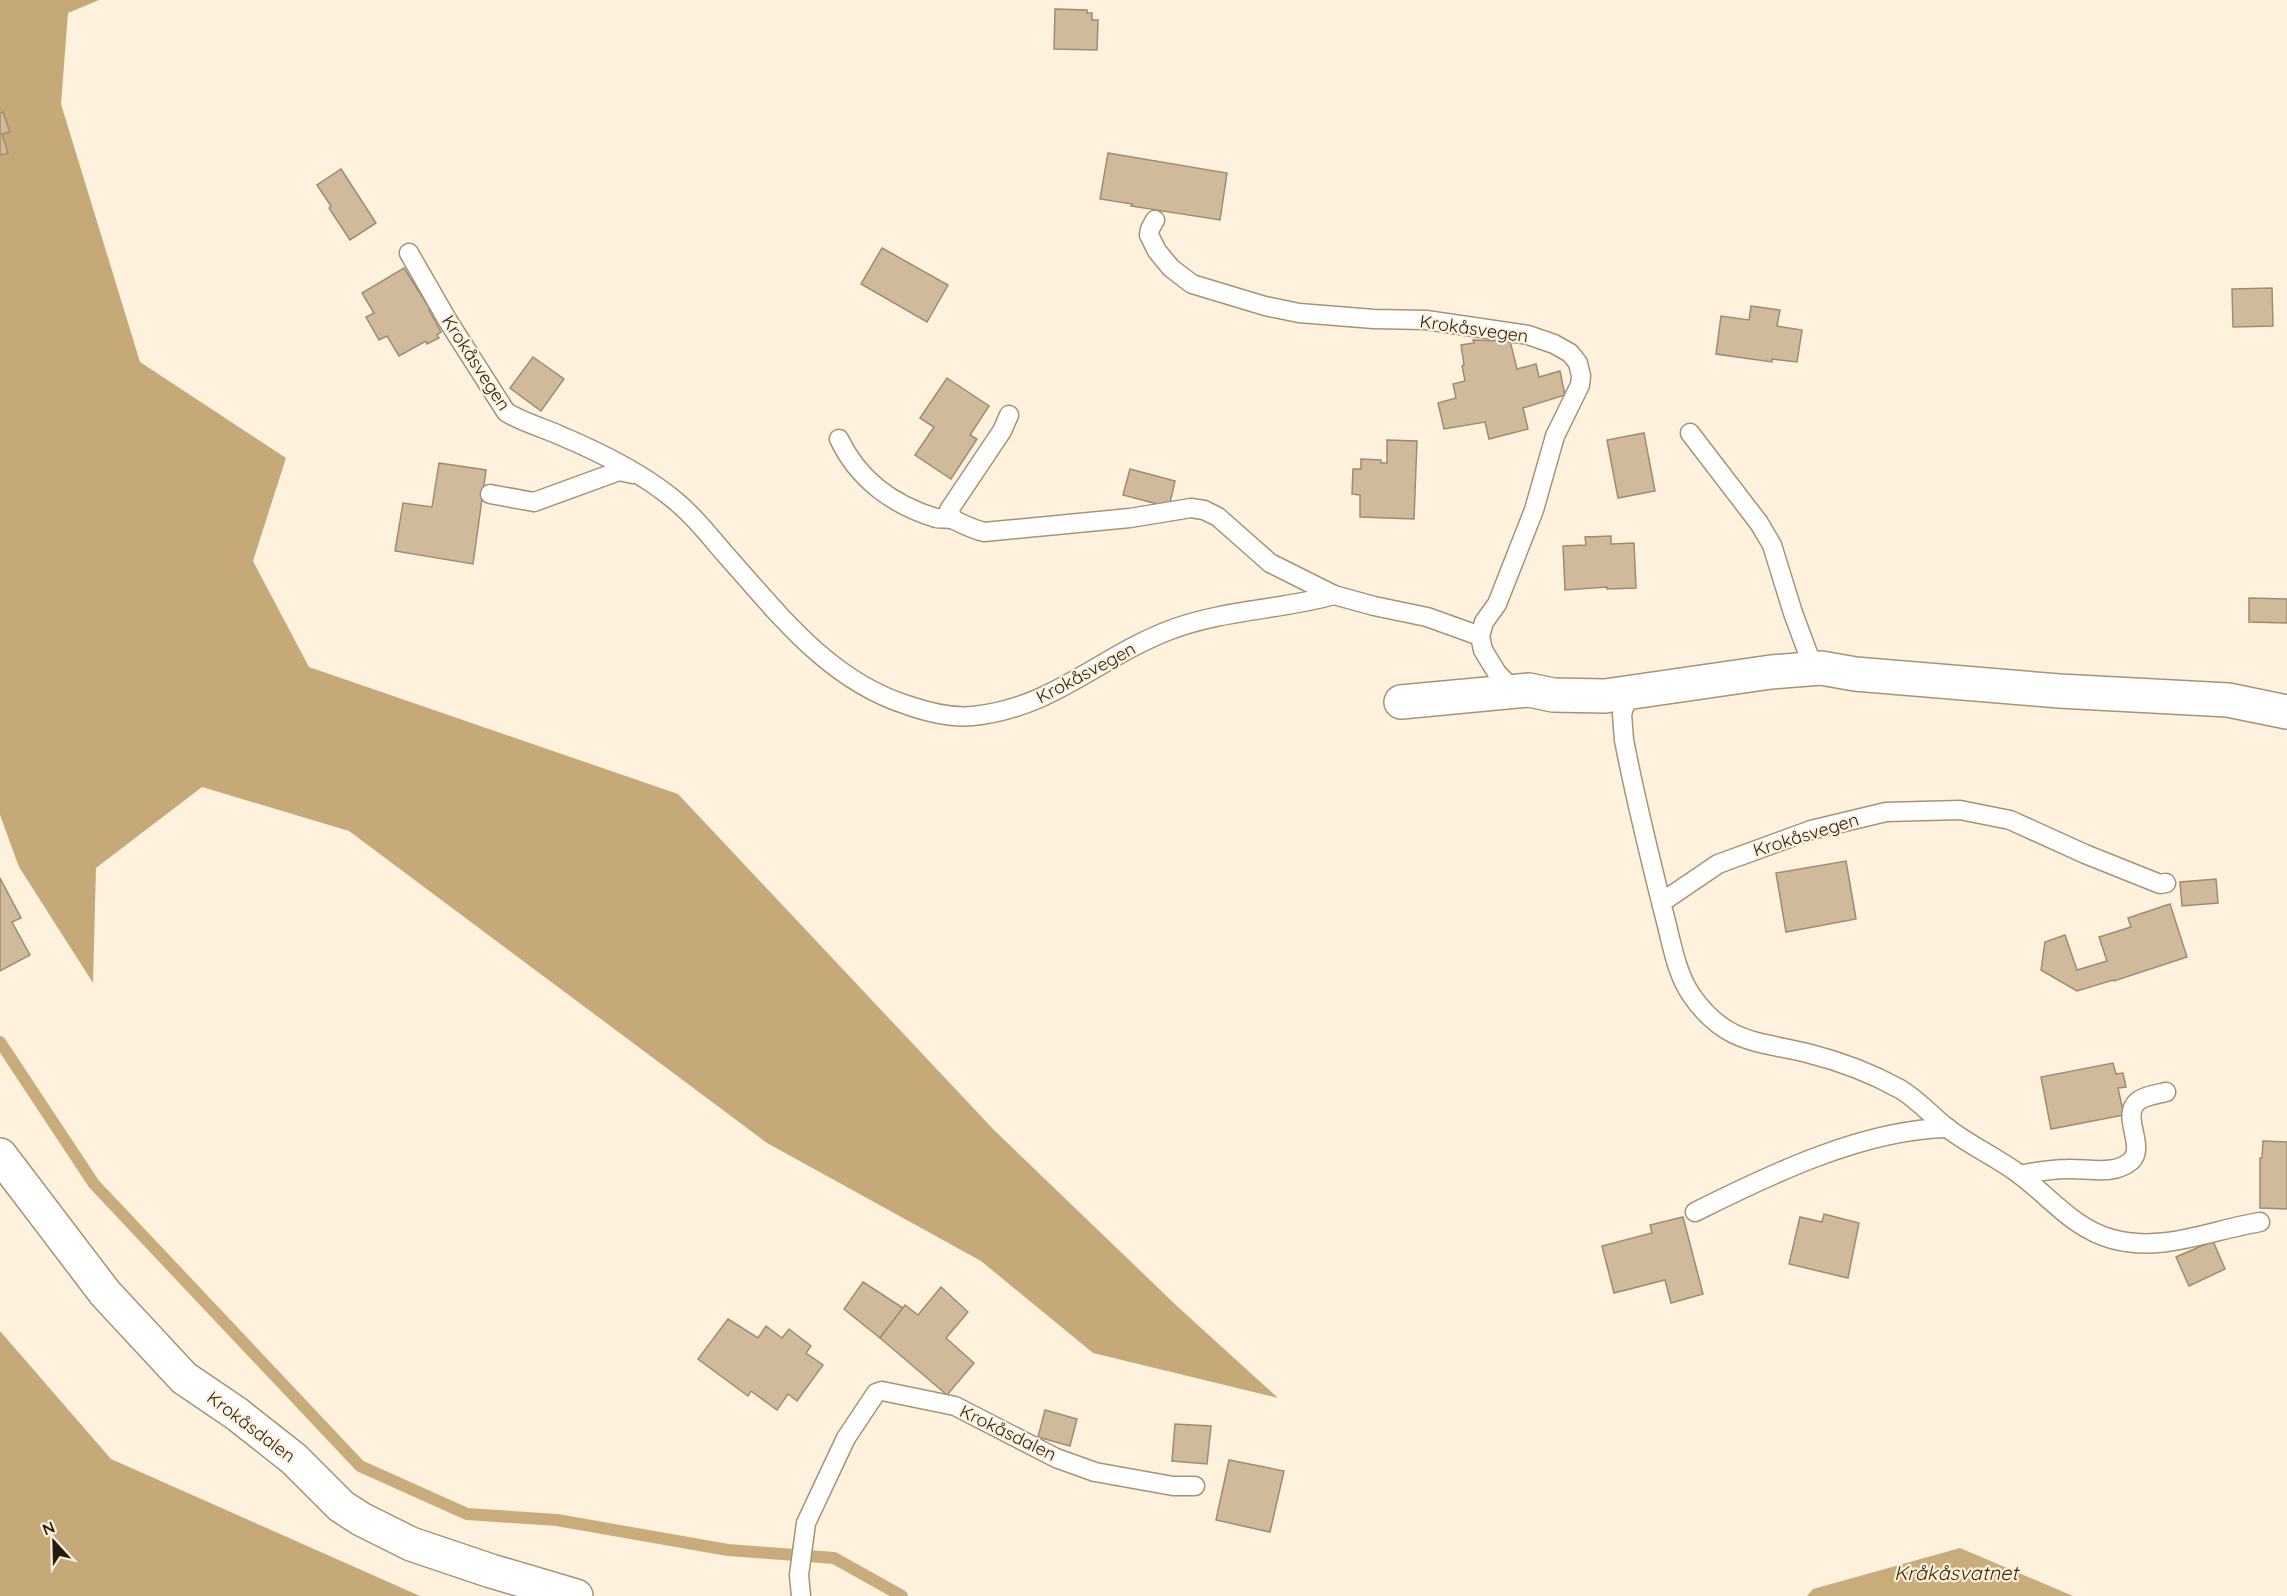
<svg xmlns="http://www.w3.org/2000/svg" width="2287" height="1596" font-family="Quicksand,sans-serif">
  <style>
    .forest { fill: #c6a978 }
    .water { fill: #c9ac7c }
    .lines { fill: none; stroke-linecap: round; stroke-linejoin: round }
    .stream { stroke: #c9ac7c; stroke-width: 12 }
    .building { fill: #cfbb9b; stroke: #9f8c6d; stroke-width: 1.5 }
    .lane-casing { stroke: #a69374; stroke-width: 21 }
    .street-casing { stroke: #a69374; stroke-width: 36 }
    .lane { stroke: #fff; stroke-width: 18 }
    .street { stroke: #fff; stroke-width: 33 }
    .labels { text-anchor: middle; stroke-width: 4.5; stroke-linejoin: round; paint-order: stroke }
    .street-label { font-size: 18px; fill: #251d11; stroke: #fef2de }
    .water-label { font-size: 20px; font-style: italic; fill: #3e2a01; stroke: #fef2de }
  </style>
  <rect width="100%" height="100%" fill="#fef2de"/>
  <g class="forest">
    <path d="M 0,0 L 99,0 L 68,13 L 61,104 L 140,362 L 286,458 L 253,561 L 309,667 L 678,794 L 994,1130 L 1178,1307 L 1278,1398 L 1093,1353 L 981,1261 L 767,1143 L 349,831 L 202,787 L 96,868 L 93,983 L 19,867 L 0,815 Z"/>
    <path d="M 0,1331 L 111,1459 L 420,1596 L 0,1596 Z"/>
  </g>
  <path class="water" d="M 1960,1548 L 2073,1596 L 1807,1596 L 1813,1589 Z"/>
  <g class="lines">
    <path class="stream" d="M 0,1042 L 94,1184 L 360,1466 L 467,1514 L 557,1520 L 728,1550 L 834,1558 L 902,1596"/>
  </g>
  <g class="building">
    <path d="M 1055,9 L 1087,10 L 1087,13 L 1092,13 L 1092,20 L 1098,20 L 1097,50 L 1054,49 Z"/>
    <path d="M 3,112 L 10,132 L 2,134 L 8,153 L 0,155 L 0,113 Z"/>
    <path d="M 1108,153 L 1227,173 L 1220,220 L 1131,206 L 1132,204 L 1100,199 Z"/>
    <path d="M 341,169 L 376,223 L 350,240 L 329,208 L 331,206 L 317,185 Z"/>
    <path d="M 882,248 L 948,285 L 927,322 L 861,284 Z"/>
    <path d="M 404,268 L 430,309 L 429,310 L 441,332 L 437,335 L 439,338 L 427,344 L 426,341 L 399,356 L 387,336 L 379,340 L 366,317 L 374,313 L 362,293 Z"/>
    <path d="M 2272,288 L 2273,326 L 2233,327 L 2232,289 Z"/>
    <path d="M 1751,306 L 1780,310 L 1777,326 L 1802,330 L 1797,362 L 1772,359 L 1772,362 L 1716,354 L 1721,316 L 1749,320 Z"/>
    <path d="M 1473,340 L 1510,341 L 1517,369 L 1536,364 L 1539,377 L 1560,371 L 1565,395 L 1523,408 L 1528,429 L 1489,439 L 1485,422 L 1444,429 L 1438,403 L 1456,398 L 1453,384 L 1465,381 L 1462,366 L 1464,365 L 1461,345 L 1474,343 Z"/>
    <path d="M 533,357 L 564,379 L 541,411 L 510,388 Z"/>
    <path d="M 947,378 L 989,406 L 970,435 L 977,439 L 951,479 L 915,455 L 934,427 L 920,418 Z"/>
    <path d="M 1644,433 L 1655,491 L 1618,498 L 1607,440 Z"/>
    <path d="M 1387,440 L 1417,441 L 1414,519 L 1360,517 L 1360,495 L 1352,494 L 1353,469 L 1361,469 L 1361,459 L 1381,460 L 1381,463 L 1387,463 Z"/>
    <path d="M 439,463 L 486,470 L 473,564 L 395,551 L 403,503 L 432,507 Z"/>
    <path d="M 1130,469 L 1175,481 L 1169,507 L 1123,495 Z"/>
    <path d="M 1611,536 L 1611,544 L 1634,543 L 1636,588 L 1607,589 L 1607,587 L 1565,590 L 1563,546 L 1586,545 L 1585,537 Z"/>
    <path d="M 2249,598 L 2287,599 L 2287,623 L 2249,622 Z"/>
    <path d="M 1846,861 L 1856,919 L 1786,932 L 1776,873 Z"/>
    <path d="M 0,878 L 21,918 L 12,922 L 30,955 L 0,971 Z"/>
    <path d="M 2216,879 L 2218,903 L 2182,906 L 2180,882 Z"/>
    <path d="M 2170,904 L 2187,957 L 2114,981 L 2113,980 L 2077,991 L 2041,970 L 2045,942 L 2065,935 L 2077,970 L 2107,961 L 2099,937 L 2131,927 L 2128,918 Z"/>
    <path d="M 2113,1063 L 2116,1074 L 2123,1073 L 2126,1087 L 2118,1088 L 2124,1115 L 2051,1129 L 2041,1077 Z"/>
    <path d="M 2263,1141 L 2287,1142 L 2287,1209 L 2260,1208 L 2260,1158 L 2262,1158 Z"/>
    <path d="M 1824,1214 L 1859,1223 L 1848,1278 L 1789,1264 L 1800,1217 L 1822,1222 Z"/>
    <path d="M 1683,1217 L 1703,1294 L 1671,1303 L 1665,1280 L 1614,1293 L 1602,1246 L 1652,1233 L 1650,1225 Z"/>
    <path d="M 2213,1241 L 2225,1269 L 2189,1286 L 2176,1257 Z"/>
    <path d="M 863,1282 L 903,1308 L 880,1338 L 844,1309 Z"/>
    <path d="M 941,1287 L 968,1312 L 946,1338 L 974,1363 L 947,1395 L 880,1338 L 905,1305 L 918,1315 Z"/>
    <path d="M 728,1319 L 758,1338 L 766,1326 L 782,1338 L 789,1329 L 811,1346 L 806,1353 L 823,1365 L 797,1401 L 788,1394 L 777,1410 L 751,1391 L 748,1396 L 698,1359 Z"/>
    <path d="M 1045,1410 L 1077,1419 L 1070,1446 L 1038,1437 Z"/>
    <path d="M 1175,1424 L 1211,1426 L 1207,1464 L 1172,1461 Z"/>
    <path d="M 1229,1460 L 1284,1471 L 1270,1532 L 1216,1520 Z"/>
  </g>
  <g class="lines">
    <defs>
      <g id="lane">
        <path d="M 1155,220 L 1150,229 L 1149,235 L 1157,251 L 1171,268 L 1192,284 L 1265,306 L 1299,313 L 1374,319 L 1426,320 L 1528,335 L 1554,344 L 1570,353 L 1578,363 L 1581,376 L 1580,385 L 1555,436 L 1534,510 L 1497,604 L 1484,622 L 1480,636 L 1483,650 L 1497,673 L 1511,687 L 1518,691"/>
        <path d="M 409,253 L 448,321 L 506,412 C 522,422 541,427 559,435 C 597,451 639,471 672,498 C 692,514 708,534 725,554 C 778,613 828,680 907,705 C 927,712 952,718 973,716 C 1053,708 1099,657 1170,630 C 1222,610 1280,610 1334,595"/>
        <path d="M 1690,433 L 1759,523 L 1772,545 L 1793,613 L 1809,656 L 1821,668"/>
        <path d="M 839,439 C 858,479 893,505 936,518 C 942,519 949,518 954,520 C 965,525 972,529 984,532 L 1130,518 L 1191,508 L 1204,510 L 1218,517 L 1270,563 L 1334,595 L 1374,606 L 1427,617 L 1480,636"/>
        <path d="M 490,494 L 534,502 L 619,471 L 633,474"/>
        <path d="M 953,519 L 949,510 L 1002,431 L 1009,415"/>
        <path d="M 1629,693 L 1622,714 L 1624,740 C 1635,797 1649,854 1663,910 C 1671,938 1675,972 1692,996 C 1725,1043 1756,1041 1807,1053 C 1839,1061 1871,1073 1900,1089 C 1917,1099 1931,1115 1946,1127 C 1969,1145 1996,1157 2019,1174 C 2050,1197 2074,1229 2112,1239 C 2162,1253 2211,1230 2260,1222"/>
        <path d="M 1662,902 L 1718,864 L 1811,830 L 1886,812 L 1960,810 L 2010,820 L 2085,854 L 2160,884 L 2166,883"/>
        <path d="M 2020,1175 C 2035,1172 2051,1169 2067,1169 C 2087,1168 2114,1176 2131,1161 C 2146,1147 2122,1118 2136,1103 C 2142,1096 2158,1094 2166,1092"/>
        <path d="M 1695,1212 C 1769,1175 1864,1129 1948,1128"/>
        <path d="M 801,1596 L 799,1575 L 806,1523 L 846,1438 L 876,1393 L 882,1391 L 955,1406 L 1056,1458 L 1095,1472 L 1173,1486 L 1195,1486"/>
      </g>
      <g id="street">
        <path d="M 1401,702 L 1529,690 L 1553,695 L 1605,696 L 1771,672 L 1821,668 L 1855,674 L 2059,691 L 2228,700 L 2287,712"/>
        <path d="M 0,1155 L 105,1293 L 184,1378 L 237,1414 L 294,1459 L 341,1506 L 361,1519 L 411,1544 L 491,1571 L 576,1596"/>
      </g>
    </defs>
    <use href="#lane" class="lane-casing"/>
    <use href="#street" class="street-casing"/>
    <use href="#lane" class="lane"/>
    <use href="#street" class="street"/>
  </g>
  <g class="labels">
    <g class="street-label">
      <text transform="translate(1474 329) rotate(8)" y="6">Krokåsvegen</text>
      <text transform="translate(476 363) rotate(57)" y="6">Krokåsvegen</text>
      <text transform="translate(1086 673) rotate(-28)" y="6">Krokåsvegen</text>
      <text transform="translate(1806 835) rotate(-17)" y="6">Krokåsvegen</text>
      <text transform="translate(251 1427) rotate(37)" y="6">Krokåsdalen</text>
      <text transform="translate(1008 1433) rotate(26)" y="6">Krokåsdalen</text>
    </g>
    <g class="water-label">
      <text x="1956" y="1580">Kråkåsvatnet</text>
    </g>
  </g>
  <g transform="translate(54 1542) rotate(338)" stroke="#fef2de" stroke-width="4.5" paint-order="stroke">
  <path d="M0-4.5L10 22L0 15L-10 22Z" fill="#251d11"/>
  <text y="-9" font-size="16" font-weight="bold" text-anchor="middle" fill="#251d11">N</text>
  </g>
</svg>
